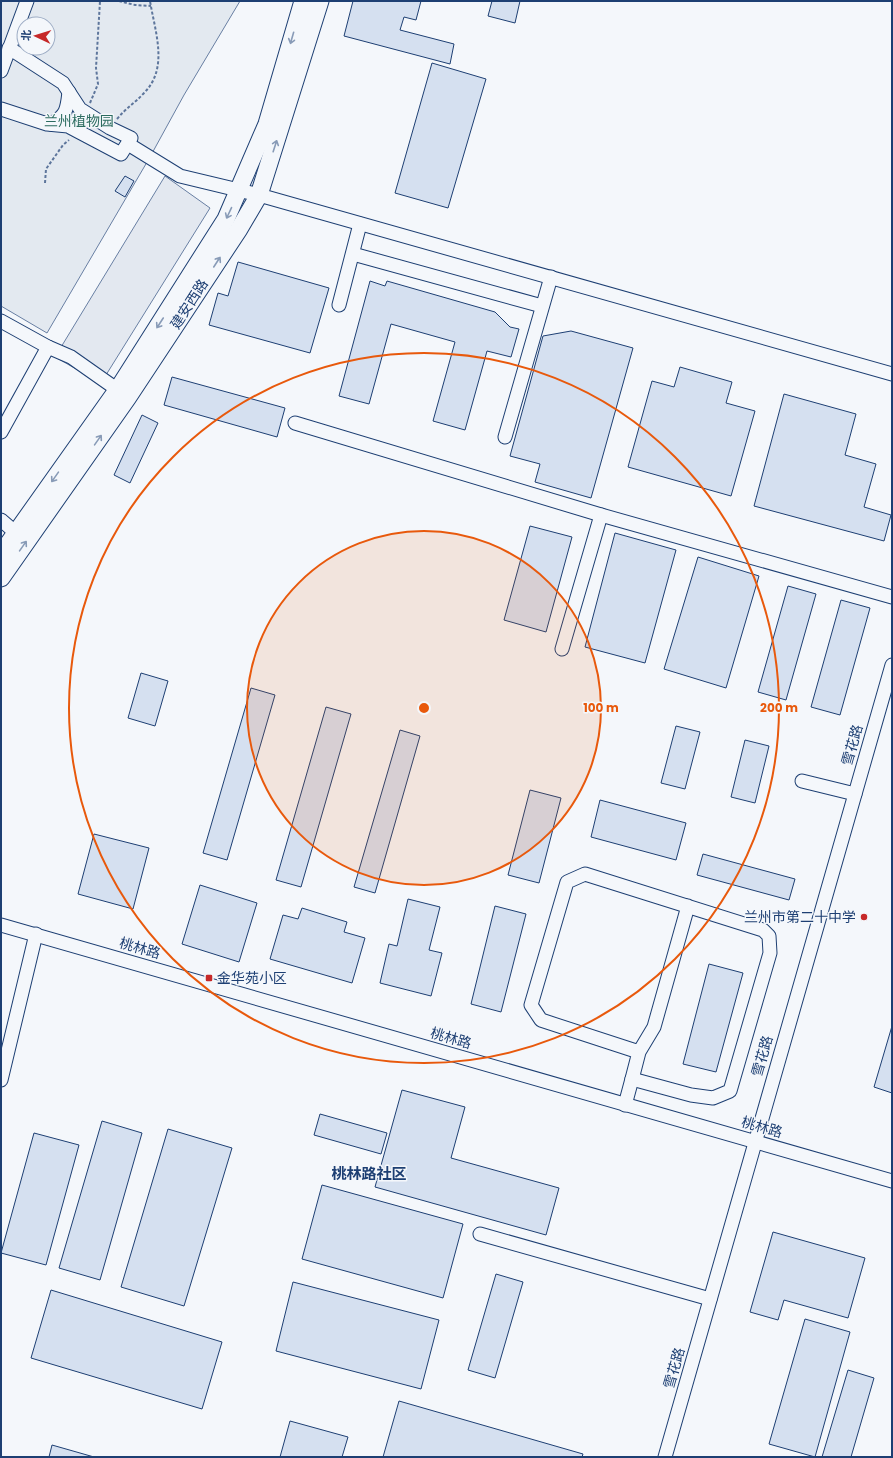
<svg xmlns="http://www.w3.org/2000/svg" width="893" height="1458" font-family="Poppins,'Noto Sans SC',sans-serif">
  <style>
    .green { fill: #e3e9f0; stroke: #687fa3; fill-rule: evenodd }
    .parking { fill: #e3e8f0; stroke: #687fa3 }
    .building { fill: #d5e0f0; stroke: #1d3f73 }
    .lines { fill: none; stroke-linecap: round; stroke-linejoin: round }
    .minor-casing { stroke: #1d3f73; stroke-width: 15 }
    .major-casing { stroke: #1d3f73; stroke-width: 19 }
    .path { stroke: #5e769c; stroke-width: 2; stroke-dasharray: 3 2; stroke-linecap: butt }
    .minor { stroke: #f4f7fb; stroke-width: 13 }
    .major { stroke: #f4f7fb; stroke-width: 17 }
    .oneway { stroke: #889bb7 }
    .ring { fill: none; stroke: #e8590c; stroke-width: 2 }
    .poi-dot { fill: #c62828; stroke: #f4f7fb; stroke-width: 1.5 }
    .labels { text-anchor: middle; stroke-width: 3; stroke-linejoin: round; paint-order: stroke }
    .park-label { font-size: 14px; fill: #2c6c60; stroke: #f4f7fb }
    .street-label { font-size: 14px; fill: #1d3f73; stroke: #f4f7fb }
    .poi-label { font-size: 14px; fill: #1d3f73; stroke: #f4f7fb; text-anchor: end }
    .neighbourhood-label { font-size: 15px; font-weight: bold; fill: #1d3f73; stroke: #f4f7fb }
    .centre { fill: #e8590c; stroke: #f4f7fb; stroke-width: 2 }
    .ring-label { font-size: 12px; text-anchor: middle; font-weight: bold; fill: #e8590c; stroke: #f4f7fb; stroke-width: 3; stroke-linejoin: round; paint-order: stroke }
  </style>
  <rect width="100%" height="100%" fill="#f4f7fb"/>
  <path class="green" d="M 1,1 L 240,1 L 184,95 L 150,157 L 47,333 L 1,306 ZM 24,24 L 48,24 L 48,48 L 24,48 Z"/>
  <path class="parking" d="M 165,176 L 210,208 L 101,383 L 55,357 Z"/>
  <g class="building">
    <path d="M 353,1 L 421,1 L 416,20 L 404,17 L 400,30 L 454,44 L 450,64 L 344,36 Z"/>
    <path d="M 492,1 L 520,1 L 515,23 L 488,16 Z"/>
    <path d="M 432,63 L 486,79 L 448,208 L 395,193 Z"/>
    <path d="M 125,176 L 134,181 L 125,197 L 115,191 Z"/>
    <path d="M 238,262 L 329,288 L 310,353 L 209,325 L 218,293 L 228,296 Z"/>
    <path d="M 370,281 L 385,286 L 387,281 L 495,312 L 510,327 L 519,329 L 511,357 L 487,351 L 465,430 L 433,421 L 455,342 L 391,324 L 369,404 L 339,396 Z"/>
    <path d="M 571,331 L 633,348 L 591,498 L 535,482 L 540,464 L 510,456 L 543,336 Z"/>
    <path d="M 680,367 L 732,382 L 726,403 L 755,411 L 731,496 L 628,467 L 652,381 L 674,387 Z"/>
    <path d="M 172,377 L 285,408 L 277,437 L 164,405 Z"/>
    <path d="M 784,394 L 856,414 L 845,455 L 876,464 L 864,507 L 891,515 L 884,541 L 754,506 Z"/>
    <path d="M 142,415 L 158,423 L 130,483 L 114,475 Z"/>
    <path d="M 530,526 L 572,537 L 546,632 L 504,620 Z"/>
    <path d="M 615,533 L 676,550 L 645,663 L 585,647 Z"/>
    <path d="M 698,557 L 759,576 L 726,688 L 664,669 Z"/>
    <path d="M 788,586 L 816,594 L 786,700 L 758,692 Z"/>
    <path d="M 841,600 L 870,608 L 840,715 L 811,707 Z"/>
    <path d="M 141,673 L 168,681 L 155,726 L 128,718 Z"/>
    <path d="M 251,688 L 275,695 L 227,860 L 203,853 Z"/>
    <path d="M 326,707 L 351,714 L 301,887 L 276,880 Z"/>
    <path d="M 676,726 L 700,732 L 685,789 L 661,783 Z"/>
    <path d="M 400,730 L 420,736 L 375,893 L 354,887 Z"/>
    <path d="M 745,740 L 769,746 L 755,803 L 731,797 Z"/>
    <path d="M 530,790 L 561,798 L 539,883 L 508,875 Z"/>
    <path d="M 600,800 L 686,823 L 676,860 L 591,837 Z"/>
    <path d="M 94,834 L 149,848 L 133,909 L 78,894 Z"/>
    <path d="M 703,854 L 795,879 L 789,900 L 697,875 Z"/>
    <path d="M 200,885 L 257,903 L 239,962 L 182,944 Z"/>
    <path d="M 408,899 L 440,907 L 429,950 L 442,953 L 431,996 L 380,983 L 389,944 L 397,946 Z"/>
    <path d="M 495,906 L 526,914 L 501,1012 L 471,1004 Z"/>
    <path d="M 302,908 L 347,922 L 344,932 L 365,938 L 352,983 L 270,959 L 283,915 L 298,919 Z"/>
    <path d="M 709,964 L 743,973 L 716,1072 L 683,1064 Z"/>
    <path d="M 892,1026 L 892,1093 L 874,1087 Z"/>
    <path d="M 402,1090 L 465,1107 L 451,1158 L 559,1188 L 546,1235 L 375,1187 Z"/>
    <path d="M 320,1114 L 387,1133 L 381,1154 L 314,1135 Z"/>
    <path d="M 102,1121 L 142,1133 L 100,1280 L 59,1268 Z"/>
    <path d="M 168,1129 L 232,1148 L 184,1306 L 121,1287 Z"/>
    <path d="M 34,1133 L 79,1145 L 46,1265 L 1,1253 Z"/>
    <path d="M 322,1185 L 463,1224 L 443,1298 L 302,1259 Z"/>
    <path d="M 773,1232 L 865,1258 L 848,1318 L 784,1300 L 778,1320 L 750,1312 Z"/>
    <path d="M 496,1274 L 523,1282 L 495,1378 L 468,1370 Z"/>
    <path d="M 293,1282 L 439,1320 L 421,1389 L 276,1351 Z"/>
    <path d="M 51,1290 L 222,1342 L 202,1409 L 31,1358 Z"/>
    <path d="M 805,1319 L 850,1332 L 815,1457 L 769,1444 Z"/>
    <path d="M 848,1370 L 874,1378 L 851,1457 L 822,1457 Z"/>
    <path d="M 399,1401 L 583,1454 L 582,1457 L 383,1457 Z"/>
    <path d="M 290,1421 L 348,1437 L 342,1457 L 280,1457 Z"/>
    <path d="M 52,1445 L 94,1457 L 49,1457 Z"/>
  </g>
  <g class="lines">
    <defs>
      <g id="minor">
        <path d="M 1,71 L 27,1"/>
        <path d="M 1,109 L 47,124 L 68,126 L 121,154 L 131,138 L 110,128 L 80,109 L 63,83 L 9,48"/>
        <path d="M 51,124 C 67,115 67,109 69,92"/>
        <path d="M 128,144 L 180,176 L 259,195 L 892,374"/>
        <path d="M 353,254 L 542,306"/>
        <path d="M 339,305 L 360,224"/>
        <path d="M 1,321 L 48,347 L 71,357 L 125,395"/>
        <path d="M 295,423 L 601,515 L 892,597"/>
        <path d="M 1,432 L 48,347"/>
        <path d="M 505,437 L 551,277"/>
        <path d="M 1,520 L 16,533"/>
        <path d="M 562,649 L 601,515"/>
        <path d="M 802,781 L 855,794"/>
        <path d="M 1,925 L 892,1181"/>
        <path d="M 639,1052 L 541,1020 L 531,1005 L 567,882 L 585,874 L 763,930 L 769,936 L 770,953 L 730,1091 L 713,1098 L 691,1095 L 632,1079 L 639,1052 L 654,1027 L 688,906"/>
        <path d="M 1,1080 L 36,934"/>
        <path d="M 625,1105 L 632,1079"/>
        <path d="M 480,1234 L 710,1299"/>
        <path d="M 665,1457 L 892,665"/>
      </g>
      <g id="major">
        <path d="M 1,554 L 118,389 L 226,219 L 267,124 L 303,1"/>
        <path d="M 1,578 L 128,397 L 239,229 L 259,195 L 320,1"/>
      </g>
    </defs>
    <use href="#minor" class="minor-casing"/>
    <use href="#major" class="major-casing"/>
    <g class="path">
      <path d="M 119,1 L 135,5 L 151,6"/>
      <path d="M 90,103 L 98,84 L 96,68 L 100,1"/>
      <path d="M 117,119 C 126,108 135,103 144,93 C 169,68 155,32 150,1"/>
      <path d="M 45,183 L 46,169 L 63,145 L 69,140"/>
    </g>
    <use href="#minor" class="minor"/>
    <use href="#major" class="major"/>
  </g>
  <defs><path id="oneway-shaft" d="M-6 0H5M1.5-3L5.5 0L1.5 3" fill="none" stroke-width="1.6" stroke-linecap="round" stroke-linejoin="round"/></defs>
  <g class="oneway">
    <use href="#oneway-shaft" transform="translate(292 38) rotate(106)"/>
    <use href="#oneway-shaft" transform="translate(275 146) rotate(-72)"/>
    <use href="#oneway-shaft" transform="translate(229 213) rotate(115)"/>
    <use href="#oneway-shaft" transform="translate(217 262) rotate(-57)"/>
    <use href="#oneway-shaft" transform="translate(160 323) rotate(123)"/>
    <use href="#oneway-shaft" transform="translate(98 440) rotate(-55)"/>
    <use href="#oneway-shaft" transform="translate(55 477) rotate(125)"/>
    <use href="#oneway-shaft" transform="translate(23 546) rotate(-55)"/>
  </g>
  <circle cx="424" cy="708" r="177" fill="#e8590c" fill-opacity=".12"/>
  <g class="ring">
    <circle cx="424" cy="708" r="177"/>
    <circle cx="424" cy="708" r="355"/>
  </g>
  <g class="poi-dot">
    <circle cx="864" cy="917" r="4"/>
    <rect x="205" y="974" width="8" height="8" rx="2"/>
  </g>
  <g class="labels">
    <g class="park-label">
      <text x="79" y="126">兰州植物园</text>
    </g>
    <g class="street-label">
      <text transform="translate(189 304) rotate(-57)" y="5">建安西路</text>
      <text transform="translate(852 745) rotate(-74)" y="5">雪花路</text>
      <text transform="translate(140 948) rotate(16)" y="5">桃林路</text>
      <text transform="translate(451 1038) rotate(16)" y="5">桃林路</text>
      <text transform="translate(762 1056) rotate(-74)" y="5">雪花路</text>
      <text transform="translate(762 1127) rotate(16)" y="5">桃林路</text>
      <text transform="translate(674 1368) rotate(-74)" y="5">雪花路</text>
    </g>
    <g class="poi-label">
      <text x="856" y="922">兰州市第二十中学</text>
      <text x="217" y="983" text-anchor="start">金华苑小区</text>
    </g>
    <g class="neighbourhood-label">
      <text x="369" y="1179">桃林路社区</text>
    </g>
  </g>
  <circle cx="424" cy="708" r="6" class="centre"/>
  <g class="ring-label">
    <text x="601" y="712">100 m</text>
    <text x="779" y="712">200 m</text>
  </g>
  <rect width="893" height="1458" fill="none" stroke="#1d3f73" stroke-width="4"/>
  <g transform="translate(36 36) rotate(274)"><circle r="19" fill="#f4f7fb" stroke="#9eadc5"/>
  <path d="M0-3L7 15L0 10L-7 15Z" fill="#c62828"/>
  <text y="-6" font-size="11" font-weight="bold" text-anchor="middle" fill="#1d3f73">北</text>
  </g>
</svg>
